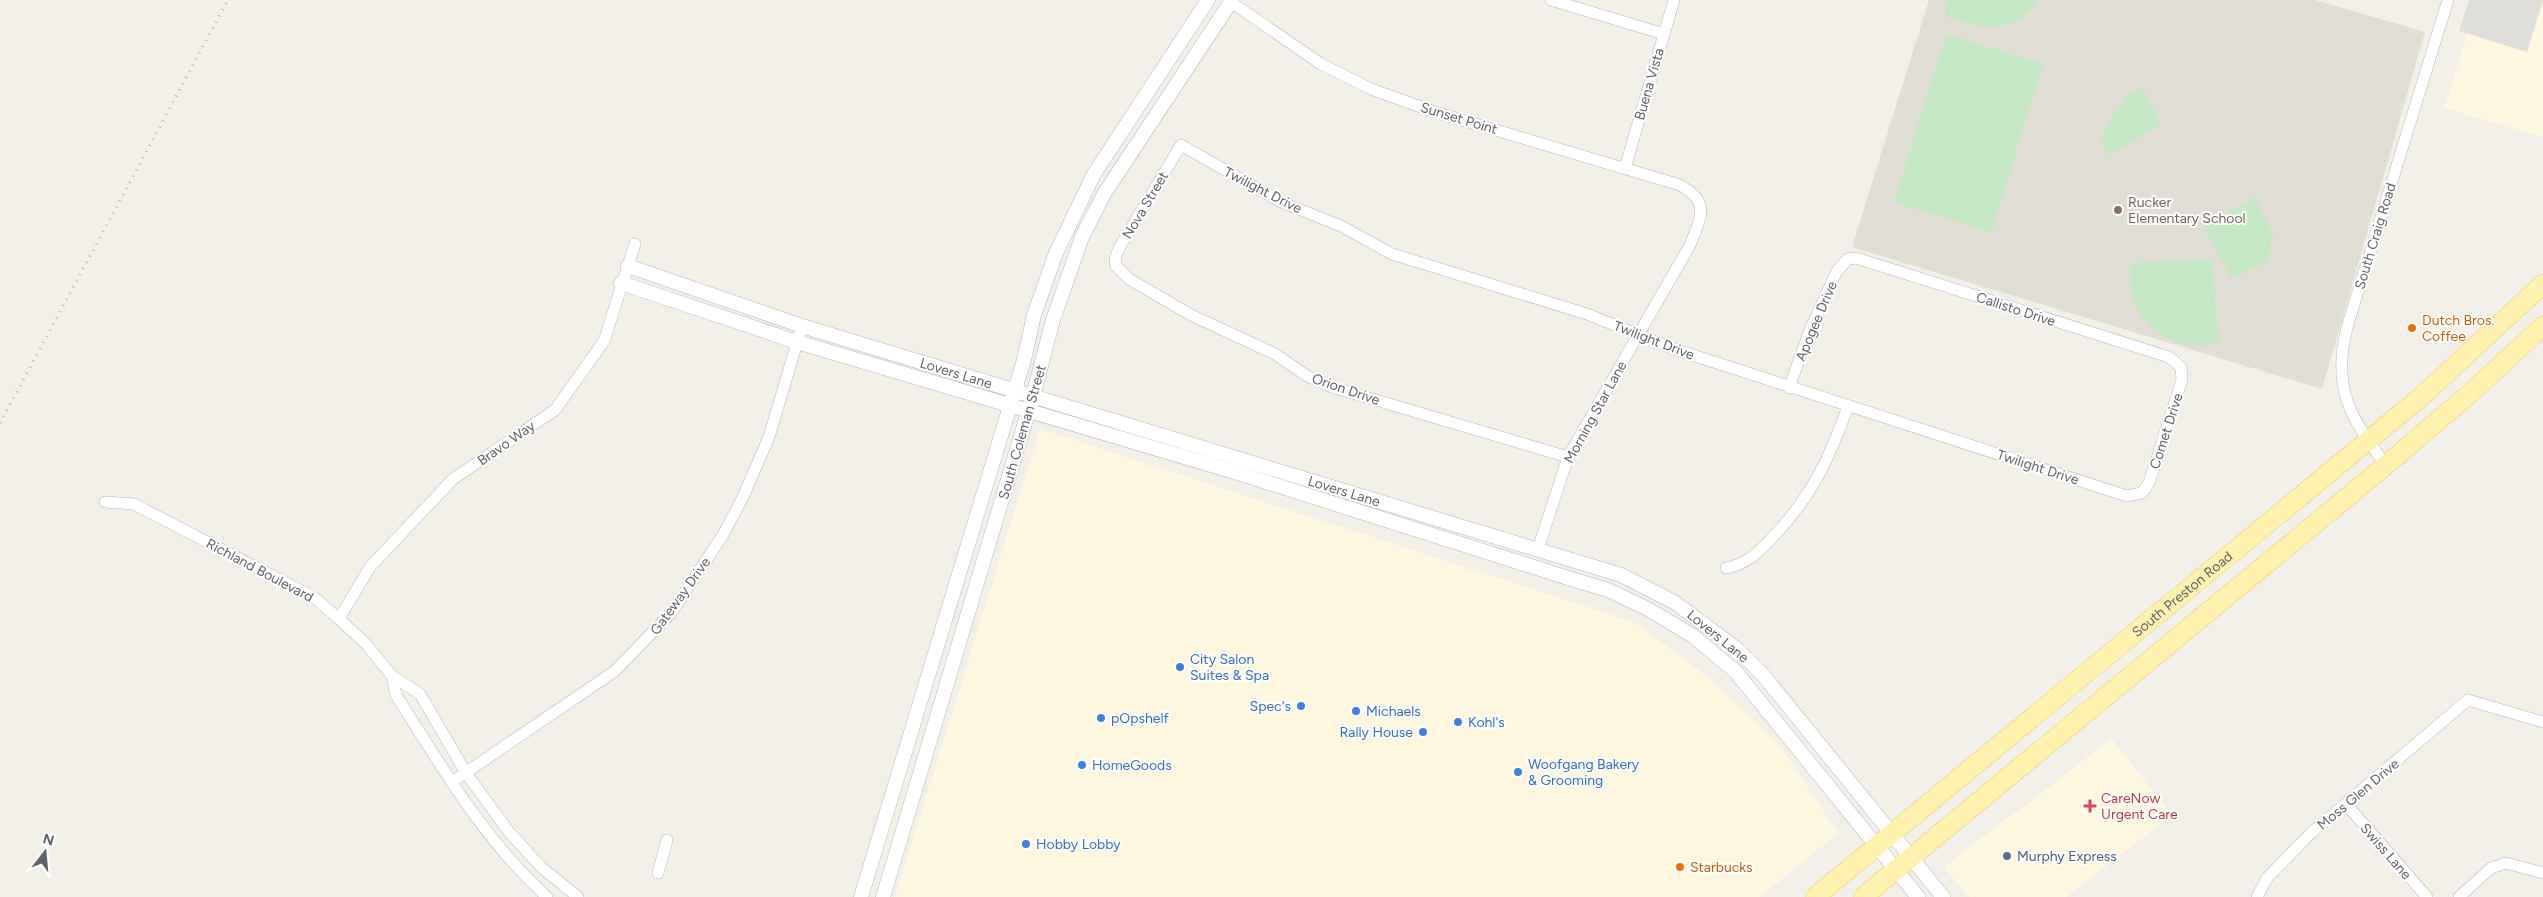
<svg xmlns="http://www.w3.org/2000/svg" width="2543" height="897" font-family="Figtree,sans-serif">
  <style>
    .commercial { fill: #fef7e0 }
    .industrial { fill: #e0deda }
    .education { fill: #e1ded6 }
    .green { fill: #c5e8c5 }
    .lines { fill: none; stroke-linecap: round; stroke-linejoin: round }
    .minor-casing { stroke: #b5b8bc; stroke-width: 12 }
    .tertiary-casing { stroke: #b5b8bc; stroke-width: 15 }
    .primary-casing { stroke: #f2c960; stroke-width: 20 }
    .minor { stroke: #fff; stroke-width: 11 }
    .tertiary { stroke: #fff; stroke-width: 14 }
    .primary { stroke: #fff2af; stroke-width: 19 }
    .rail { stroke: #b6b7b8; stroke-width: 3; stroke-dasharray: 1 6; stroke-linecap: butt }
    .education-dot { fill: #8d6e63; stroke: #fff; stroke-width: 2 }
    .food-dot { fill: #e8710a; stroke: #fff; stroke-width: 2 }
    .shop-dot { fill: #3f7fe0; stroke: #fff; stroke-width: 2 }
    .health-dot { fill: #e0444e; stroke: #fff; stroke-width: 2 }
    .service-dot { fill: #5c6f8a; stroke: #fff; stroke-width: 2 }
    .labels { text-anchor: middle; stroke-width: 4; stroke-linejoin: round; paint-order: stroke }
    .street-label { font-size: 14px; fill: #5f6368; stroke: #fff }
    .education-label { font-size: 14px; fill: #785e54; stroke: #fff; text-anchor: start }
    .food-label { font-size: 14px; fill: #c56008; stroke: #fff; text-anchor: start }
    .shop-label { font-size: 14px; fill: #366cbe; stroke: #fff; text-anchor: start }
    .health-label { font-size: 14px; fill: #be3a42; stroke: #fff; text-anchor: start }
    .service-label { font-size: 14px; fill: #4e5e75; stroke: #fff; text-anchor: start }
  </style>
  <rect width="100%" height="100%" fill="#f1efe8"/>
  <g class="commercial">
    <path d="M 2543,2 L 2543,137 L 2444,108 L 2468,33 L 2527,52 Z"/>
    <path d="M 1040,429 L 1634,622 L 1709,678 L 1781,747 L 1838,833 L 1760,897 L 895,897 Z"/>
    <path d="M 2111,738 L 2172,815 L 2066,897 L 1969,897 L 1944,867 L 2003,821 L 2023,808 Z"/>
  </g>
  <path class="industrial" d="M 2469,0 L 2543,0 L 2527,52 L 2459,31 Z"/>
  <path class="education" d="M 1929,0 L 2315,0 L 2425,32 L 2322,389 L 1852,247 Z"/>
  <g class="green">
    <path d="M 1948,0 L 2038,0 C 2015,37 1978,29 1944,15 Z"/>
    <path d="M 1946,34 L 2043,64 L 1991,232 L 1894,202 Z"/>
    <path d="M 2142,88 L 2161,124 L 2109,155 L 2101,140 L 2105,129 L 2129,93 Z"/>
    <path d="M 2255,198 L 2273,235 L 2268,260 L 2232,279 L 2204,226 Z"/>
    <path d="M 2208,259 L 2212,263 L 2219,342 C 2212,343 2204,345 2196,345 C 2165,345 2134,317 2130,286 C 2129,279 2130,270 2130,263 Z"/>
  </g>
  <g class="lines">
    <defs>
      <g id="minor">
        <path d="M 1551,0 L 1664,34"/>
        <path d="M 1231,2 L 1321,64 L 1371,89 L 1432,111 L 1680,185 C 1711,202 1701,217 1690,245 L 1568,457 L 1538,549"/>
        <path d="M 1625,168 L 1674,0"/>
        <path d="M 1568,457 L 1332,387 L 1307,376 L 1275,354 L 1191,315 L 1129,279 L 1116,266 L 1115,259 L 1119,248 L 1181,145 L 1281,202 L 1341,226 L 1392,254 L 1587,314 L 1674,349 L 2127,496 L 2142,493 L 2149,483 L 2182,380 L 2181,367 L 2169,357 L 1856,258 L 1848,259 L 1837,271 L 1810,330 L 1789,388"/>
        <path d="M 2386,465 C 2349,417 2331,385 2348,324 L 2448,0"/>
        <path d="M 105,502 L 134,504 L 315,598 L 339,619 L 366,644 L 392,676 L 420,694 L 466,773 L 509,832 L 542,868 L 578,897"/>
        <path d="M 1726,568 C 1747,564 1759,552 1773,537 C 1811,497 1830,458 1848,406"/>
        <path d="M 339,619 L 370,567 L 453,479 L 555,410 L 604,341 L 635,244"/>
        <path d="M 392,676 L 396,695 C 442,767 483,839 547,897"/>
        <path d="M 452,782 L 615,671 L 671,613 L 723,535 L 743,497 L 769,437 L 802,326"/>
        <path d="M 2346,804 L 2427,897"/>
        <path d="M 658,873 L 667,840"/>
        <path d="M 2257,897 L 2267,878 L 2311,833 L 2468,700 L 2543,722"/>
        <path d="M 2459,897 L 2491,868 L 2506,863 L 2543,873"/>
      </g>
      <g id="tertiary">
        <path d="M 628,266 L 802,326 L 1621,575 L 1674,602 L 1737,649 L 1764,676 L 1943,897"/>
        <path d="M 621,283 L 797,342 L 1238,473 L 1565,577 L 1608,590 L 1648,609 L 1693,636 L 1735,671 L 1918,897"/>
        <path d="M 861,897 L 1024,360 L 1034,315 L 1056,253 L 1094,174 L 1208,0"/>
        <path d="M 883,897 L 1033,396 L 1053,320 L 1082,237 L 1104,194 L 1232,0"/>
      </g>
      <g id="primary">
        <path id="s1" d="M 1815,897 L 2422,396 L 2543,284"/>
        <path d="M 1863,897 L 2386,465 L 2474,390 L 2543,326"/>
      </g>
    </defs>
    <use href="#minor" class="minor-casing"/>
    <use href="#tertiary" class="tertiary-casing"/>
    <use href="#primary" class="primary-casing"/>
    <use href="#minor" class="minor"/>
    <use href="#tertiary" class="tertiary"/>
    <use href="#primary" class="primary"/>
    <path class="rail" d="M 0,423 L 228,0"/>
  </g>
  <circle class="education-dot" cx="2118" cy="210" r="5"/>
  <g class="food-dot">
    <circle cx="2412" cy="328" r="5"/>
    <circle cx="1680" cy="867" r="5"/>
  </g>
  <g class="shop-dot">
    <circle cx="1180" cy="667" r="5"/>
    <circle cx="1301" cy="706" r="5"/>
    <circle cx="1356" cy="711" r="5"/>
    <circle cx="1101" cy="718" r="5"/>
    <circle cx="1458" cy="722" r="5"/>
    <circle cx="1423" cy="732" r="5"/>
    <circle cx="1082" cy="765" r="5"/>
    <circle cx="1518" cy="772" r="5"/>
    <circle cx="1026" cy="844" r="5"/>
  </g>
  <path class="health-dot" d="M2087.5 798.5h5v5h5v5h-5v5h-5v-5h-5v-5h5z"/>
  <circle class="service-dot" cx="2007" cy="856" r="5"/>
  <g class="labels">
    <g class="street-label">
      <text transform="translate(1649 84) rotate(-74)" y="5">Buena Vista</text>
      <text transform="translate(1459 118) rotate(17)" y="5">Sunset Point</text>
      <text transform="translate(1263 190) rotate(27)" y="5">Twilight Drive</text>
      <text transform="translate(1145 205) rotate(-59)" y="5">Nova Street</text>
      <text transform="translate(2375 236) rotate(-73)" y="5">South Craig Road</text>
      <text transform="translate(2016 309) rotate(18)" y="5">Callisto Drive</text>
      <text transform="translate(1816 321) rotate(-67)" y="5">Apogee Drive</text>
      <text transform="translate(1654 340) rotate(21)" y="5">Twilight Drive</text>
      <text transform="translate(956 373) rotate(17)" y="5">Lovers Lane</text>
      <text transform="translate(1346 389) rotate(19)" y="5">Orion Drive</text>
      <text transform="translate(1595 412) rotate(-61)" y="5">Morning Star Lane</text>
      <text transform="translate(2166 431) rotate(-72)" y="5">Comet Drive</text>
      <text transform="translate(1022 432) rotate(-74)" y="5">South Coleman Street</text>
      <text transform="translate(506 443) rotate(-35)" y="5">Bravo Way</text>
      <text transform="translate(2038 467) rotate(18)" y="5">Twilight Drive</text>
      <text transform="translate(1344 491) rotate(17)" y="5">Lovers Lane</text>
      <text transform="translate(260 570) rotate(28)" y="5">Richland Boulevard</text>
      <text dy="5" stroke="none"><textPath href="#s1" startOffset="476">South Preston Road</textPath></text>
      <text transform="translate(680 596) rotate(-54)" y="5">Gateway Drive</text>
      <text transform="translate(1718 636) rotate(39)" y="5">Lovers Lane</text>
      <text transform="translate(2358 794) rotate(-40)" y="5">Moss Glen Drive</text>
      <text transform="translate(2386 851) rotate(49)" y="5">Swiss Lane</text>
    </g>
    <g class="education-label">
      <text x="2128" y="207">Rucker<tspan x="2128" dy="16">Elementary School</tspan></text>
    </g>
    <g class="food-label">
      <text x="2422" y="325">Dutch Bros.<tspan x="2422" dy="16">Coffee</tspan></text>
      <text x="1690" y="872">Starbucks</text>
    </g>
    <g class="shop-label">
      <text x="1190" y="664">City Salon<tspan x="1190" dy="16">Suites &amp; Spa</tspan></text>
      <text x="1291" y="711" text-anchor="end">Spec's</text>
      <text x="1366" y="716">Michaels</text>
      <text x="1111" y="723">pOpshelf</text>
      <text x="1468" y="727">Kohl's</text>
      <text x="1413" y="737" text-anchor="end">Rally House</text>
      <text x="1528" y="769">Woofgang Bakery<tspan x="1528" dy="16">&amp; Grooming</tspan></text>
      <text x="1092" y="770">HomeGoods</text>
      <text x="1036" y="849">Hobby Lobby</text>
    </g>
    <g class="health-label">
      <text x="2101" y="803">CareNow<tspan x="2101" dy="16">Urgent Care</tspan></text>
    </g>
    <g class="service-label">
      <text x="2017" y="861">Murphy Express</text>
    </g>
  </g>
  <g transform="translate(45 852) rotate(16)" stroke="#ffffff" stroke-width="4" paint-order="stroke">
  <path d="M0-4L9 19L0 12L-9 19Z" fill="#5f6368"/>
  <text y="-8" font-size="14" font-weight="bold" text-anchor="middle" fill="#5f6368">N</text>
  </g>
</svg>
